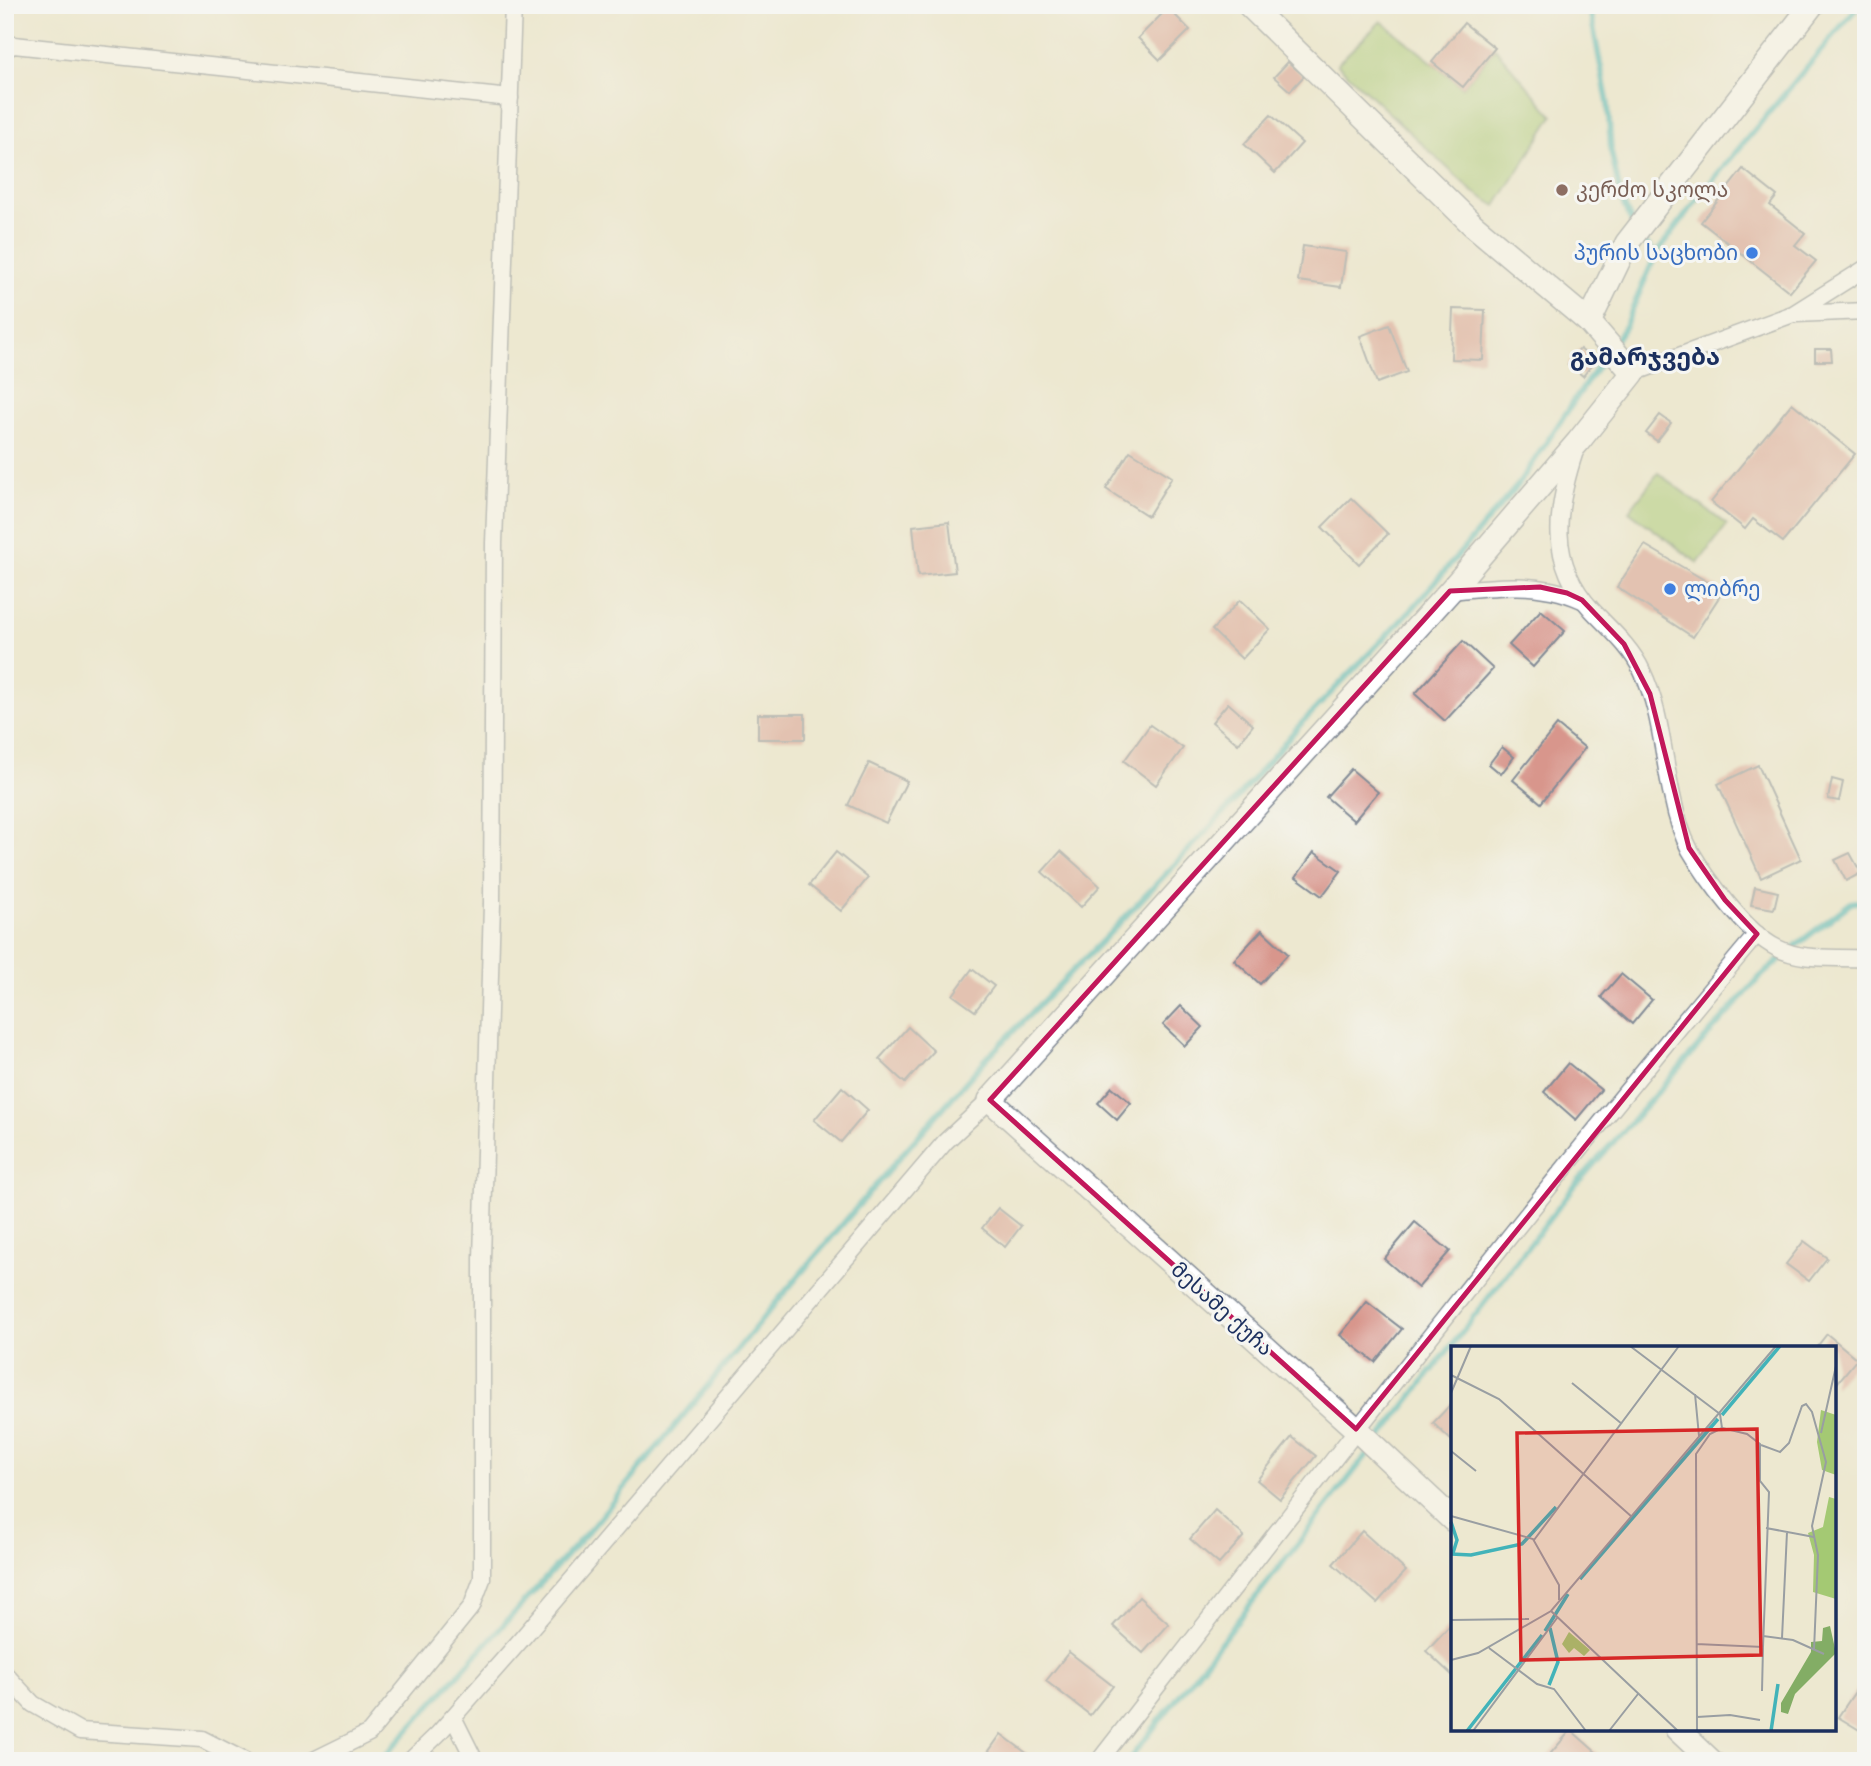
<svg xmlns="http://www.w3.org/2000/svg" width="1871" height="1766" font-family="'Balsamiq Sans','Noto Sans Georgian',sans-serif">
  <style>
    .green { fill: #a4c973; stroke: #607c68; stroke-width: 2 }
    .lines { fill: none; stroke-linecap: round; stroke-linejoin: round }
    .stream { stroke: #42b3b9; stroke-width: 6 }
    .building { fill: #d8968c }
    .street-casing { stroke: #848c97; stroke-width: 19 }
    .secondary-casing { stroke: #848c97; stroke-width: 26 }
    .street { stroke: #fff; stroke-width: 16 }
    .secondary { stroke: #fff; stroke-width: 23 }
    .marked { fill: none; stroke: #c2185b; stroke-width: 5; stroke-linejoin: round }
    .education-dot { fill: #8d6e63; stroke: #f6f6f2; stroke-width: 2.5 }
    .shop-dot { fill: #3f7fe0; stroke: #f6f6f2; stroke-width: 2.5 }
    .labels { text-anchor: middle; stroke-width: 6; stroke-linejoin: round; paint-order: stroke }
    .education-label { font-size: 21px; fill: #785e54; stroke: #f6f6f2; text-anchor: start }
    .shop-label { font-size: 21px; fill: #366cbe; stroke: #f6f6f2; text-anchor: end }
    .street-label { font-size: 21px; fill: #1b2f5e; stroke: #f6f6f2 }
    .quarter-label { font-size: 24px; font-weight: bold; fill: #1b2f5e; stroke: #f6f6f2 }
    .inset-river { fill: none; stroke: #42b3b9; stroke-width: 3.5 }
    .inset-road { fill: none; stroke: #999ea2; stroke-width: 2 }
    .view { fill: #d62828; fill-opacity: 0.15; stroke: #d62828; stroke-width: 3.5 }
    .inset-edge { fill: none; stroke: #1b2f5e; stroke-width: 3.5 }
  </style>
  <rect width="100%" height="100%" fill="#f6f6f2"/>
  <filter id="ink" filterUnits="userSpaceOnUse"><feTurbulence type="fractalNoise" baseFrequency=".0143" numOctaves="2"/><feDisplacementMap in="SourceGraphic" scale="14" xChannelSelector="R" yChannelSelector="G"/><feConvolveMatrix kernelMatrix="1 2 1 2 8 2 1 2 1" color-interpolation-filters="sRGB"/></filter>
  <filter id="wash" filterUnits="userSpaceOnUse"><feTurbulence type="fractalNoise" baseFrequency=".00686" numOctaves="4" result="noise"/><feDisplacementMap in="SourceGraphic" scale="28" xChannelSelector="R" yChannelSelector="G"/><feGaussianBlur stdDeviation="1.57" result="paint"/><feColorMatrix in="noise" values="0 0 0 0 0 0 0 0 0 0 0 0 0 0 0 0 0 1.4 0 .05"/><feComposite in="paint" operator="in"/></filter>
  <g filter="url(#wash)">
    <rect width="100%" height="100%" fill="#ede8d0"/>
    <g class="green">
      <path d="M 1381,21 L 1463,87 L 1495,48 L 1553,116 L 1496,206 L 1472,191 L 1337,64 Z"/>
      <path d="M 1658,473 L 1727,525 L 1698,563 L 1629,511 Z"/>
    </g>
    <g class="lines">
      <g class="stream">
        <path d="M 1589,5 L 1608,104 L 1611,151 L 1621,199 L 1633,225"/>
        <path d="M 1638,235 L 1656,254"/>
        <path d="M 1614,343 L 1625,326 L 1656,254 L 1705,189 L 1859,5"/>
        <path d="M 1377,1442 L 1577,1183 L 1760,977 L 1799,943 L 1851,903 L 1866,900"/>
        <path d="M 380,1761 L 593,1526 L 773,1306 L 898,1159 L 986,1059 L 1108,935 L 1231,805 L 1298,727 L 1413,608 L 1518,485 L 1607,352"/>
        <path d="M 1128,1761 L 1370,1451"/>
      </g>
    </g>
    <g id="blocks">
      <g class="building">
        <path d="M 1168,8 L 1190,30 L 1160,60 L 1138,38 Z"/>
        <path d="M 1464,23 L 1495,48 L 1463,87 L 1432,62 Z"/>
        <path d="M 1288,62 L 1304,76 L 1290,91 L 1274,77 Z"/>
        <path d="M 1271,115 L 1302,143 L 1275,173 L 1244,144 Z"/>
        <path d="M 1743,169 L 1777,196 L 1770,205 L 1805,233 L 1795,245 L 1816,261 L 1790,292 L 1701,222 Z"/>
        <path d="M 1303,246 L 1346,252 L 1341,287 L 1298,281 Z"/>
        <path d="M 1453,309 L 1485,310 L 1483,360 L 1451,359 Z"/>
        <path d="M 1389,325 L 1407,372 L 1377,383 L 1360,336 Z"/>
        <path d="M 1580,349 L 1595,361 L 1583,376 L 1568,364 Z"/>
        <path d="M 1815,349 L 1831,349 L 1832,361 L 1815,361 Z"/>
        <path d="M 1792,403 L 1855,454 L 1783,542 L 1753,519 L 1745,529 L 1711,502 Z"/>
        <path d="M 1660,415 L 1671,423 L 1657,441 L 1646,433 Z"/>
        <path d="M 1130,451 L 1172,477 L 1148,516 L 1106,489 Z"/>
        <path d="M 1351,498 L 1388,534 L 1359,564 L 1322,527 Z"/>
        <path d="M 949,522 L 955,572 L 918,576 L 913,526 Z"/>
        <path d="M 1645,545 L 1723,591 L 1693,637 L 1617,587 Z"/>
        <path d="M 1240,600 L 1270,629 L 1242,659 L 1212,630 Z"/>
        <path d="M 1541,610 L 1565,631 L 1533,667 L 1509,645 Z"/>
        <path d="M 1463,641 L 1493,669 L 1445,721 L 1415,694 Z"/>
        <path d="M 1228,703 L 1253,725 L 1238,744 L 1212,722 Z"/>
        <rect x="758" y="714" width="47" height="25"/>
        <path d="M 1150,725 L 1183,748 L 1156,785 L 1124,761 Z"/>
        <path d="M 1557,725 L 1585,748 L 1541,803 L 1513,780 Z"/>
        <path d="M 1502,747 L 1514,757 L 1501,774 L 1489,764 Z"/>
        <path d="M 869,763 L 907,781 L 886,823 L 848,805 Z"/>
        <path d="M 1758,765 L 1801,859 L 1761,878 L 1718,784 Z"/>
        <path d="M 1351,769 L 1378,792 L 1354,821 L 1326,797 Z"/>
        <path d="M 1832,779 L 1843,782 L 1839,801 L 1828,799 Z"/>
        <path d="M 1061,851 L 1100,886 L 1081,907 L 1042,872 Z"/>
        <path d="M 836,852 L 868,878 L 841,911 L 809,885 Z"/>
        <path d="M 1314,852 L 1341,871 L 1322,896 L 1296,877 Z"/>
        <path d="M 1850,853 L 1861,873 L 1846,881 L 1835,860 Z"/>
        <path d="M 1755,887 L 1778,892 L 1774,909 L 1751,905 Z"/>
        <path d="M 1262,930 L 1288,954 L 1260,984 L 1234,960 Z"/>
        <path d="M 972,969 L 994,986 L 975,1011 L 953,995 Z"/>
        <path d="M 1621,974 L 1652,1000 L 1632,1024 L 1601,997 Z"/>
        <path d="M 1181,1006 L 1203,1027 L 1185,1046 L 1163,1025 Z"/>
        <path d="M 908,1027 L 934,1051 L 905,1083 L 879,1059 Z"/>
        <path d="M 1568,1063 L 1601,1090 L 1576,1120 L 1544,1092 Z"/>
        <path d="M 842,1087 L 868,1110 L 841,1142 L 814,1120 Z"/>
        <path d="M 1112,1087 L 1131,1103 L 1117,1120 L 1098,1103 Z"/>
        <path d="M 998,1208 L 1021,1226 L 1005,1247 L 982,1228 Z"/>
        <path d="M 1415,1222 L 1450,1251 L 1418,1288 L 1384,1259 Z"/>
        <path d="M 1804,1241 L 1827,1258 L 1809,1281 L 1786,1264 Z"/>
        <path d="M 1367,1302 L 1402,1329 L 1375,1362 L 1340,1335 Z"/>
        <path d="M 1827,1334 L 1857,1359 L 1834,1387 L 1834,1348 L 1816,1348 Z"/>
        <path d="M 1453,1402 L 1453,1442 L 1433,1423 Z"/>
        <path d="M 1292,1437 L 1316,1456 L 1280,1499 L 1257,1480 Z"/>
        <path d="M 1215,1510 L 1244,1536 L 1219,1564 L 1190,1539 Z"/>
        <path d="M 1362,1531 L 1406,1571 L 1377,1603 L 1333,1564 Z"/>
        <path d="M 1139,1597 L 1169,1624 L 1143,1653 L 1113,1626 Z"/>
        <path d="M 1453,1622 L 1453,1676 L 1426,1651 Z"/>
        <path d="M 1069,1652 L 1113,1686 L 1090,1715 L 1046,1681 Z"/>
        <path d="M 1863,1680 L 1866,1682 L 1866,1734 L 1838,1717 Z"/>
        <path d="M 1571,1730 L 1606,1761 L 1544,1761 Z"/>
        <path d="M 1001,1734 L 1037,1761 L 982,1761 Z"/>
      </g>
    </g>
  </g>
  <g filter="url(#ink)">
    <use href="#blocks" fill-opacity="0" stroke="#848c97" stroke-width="2"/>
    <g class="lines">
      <defs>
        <g id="street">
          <path d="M 5,49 L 14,45 L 510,98"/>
          <path d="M 1795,314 L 1866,311"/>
          <path d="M 1633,373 L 1793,314 L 1866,268"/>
          <path d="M 1575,451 C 1556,509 1547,561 1592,610 C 1609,628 1631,647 1642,671 C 1661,710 1663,758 1673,800 C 1676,815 1682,835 1690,850 C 1707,879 1746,933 1777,948 C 1805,962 1836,956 1866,959"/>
          <path d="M 1450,591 C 1495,586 1541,581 1582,600"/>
          <path d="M 5,1674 L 33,1704 L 80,1731 L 202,1739 L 245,1761"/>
          <path d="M 453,1717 L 475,1761"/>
          <path d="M 312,1761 L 369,1733 L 472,1606 L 482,1579 L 482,1259 L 492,904 L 494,543 L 513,5"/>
          <path d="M 410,1761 L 438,1734 L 519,1642 L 945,1142 L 990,1100"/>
          <path d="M 1099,1761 C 1315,1483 1530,1204 1757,934"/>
        </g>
        <g id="secondary">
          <path d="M 1249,5 L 1472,224 L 1589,322 L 1633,373 L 1578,442 L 1450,591 L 990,1100 L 1356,1429 L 1453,1520"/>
          <path d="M 1589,322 L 1627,243 L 1812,5"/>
          <path d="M 1677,1729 L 1711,1761"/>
        </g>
      </defs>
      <use href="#street" class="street-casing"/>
      <use href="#secondary" class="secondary-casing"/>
      <use href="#street" class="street"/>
      <use href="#secondary" class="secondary"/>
    </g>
  </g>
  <path d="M0 0H1871V1766H0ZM 1540,587 L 1567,593 L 1582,600 L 1624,644 L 1650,694 L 1689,848 L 1725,900 L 1757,934 L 1356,1429 L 990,1100 L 1450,591 Z" fill="#ede8d0" fill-opacity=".55" fill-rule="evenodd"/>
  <path class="marked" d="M 1540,587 L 1567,593 L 1582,600 L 1624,644 L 1650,694 L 1689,848 L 1725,900 L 1757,934 L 1356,1429 L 990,1100 L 1450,591 Z"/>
  <circle class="education-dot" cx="1562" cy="190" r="7"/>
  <g class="shop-dot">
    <circle cx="1752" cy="253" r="7"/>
    <circle cx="1670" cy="589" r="7"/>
  </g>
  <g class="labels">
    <g class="education-label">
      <text x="1576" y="197">კერძო სკოლა</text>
    </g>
    <g class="shop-label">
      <text x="1738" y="260">პურის საცხობი</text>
      <text x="1684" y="596" text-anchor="start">ლიბრე</text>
    </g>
    <g class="street-label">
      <text transform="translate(1222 1309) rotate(42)" y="7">მესამე ქუჩა</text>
    </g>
    <g class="quarter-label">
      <text x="1645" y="365">გამარჯვება</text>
    </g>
  </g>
  <g transform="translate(1451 1346)">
    <rect width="385" height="385" fill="#ede8d0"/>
    <path d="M 370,64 L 385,69 L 385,129 L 371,124 L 366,96 ZM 378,151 L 385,153 L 385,253 L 362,246 L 363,209 L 357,187 L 372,181 ZM 118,286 L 139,304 L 133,310 L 123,302 L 118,307 L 111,298 Z" fill="#a4c973"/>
    <path d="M 379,280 L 385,307 L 344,348 L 337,368 L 330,366 L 330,357 L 360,306 L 360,296 L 371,295 L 372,282 Z" fill="#83ad65"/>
    <path class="inset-river" d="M 271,69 L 329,0M 0,176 L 6,194 L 2,207M 0,208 L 20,209 L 71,198 L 105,161M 129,233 L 267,73M 94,285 L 117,248M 98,339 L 107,316 L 99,282M 16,385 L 91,289M 320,385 L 327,338"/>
    <path class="inset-road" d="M 179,0 L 269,68 L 271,82 L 296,88 L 309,98 L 309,135 L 318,146 L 312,301 L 245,298M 0,29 L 48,53 L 181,171M 121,37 L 171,78M 0,47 L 20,0M 244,48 L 248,90M 370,87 L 385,20M 310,99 L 329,106 L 338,97 L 351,60 L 355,58 L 361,66 L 375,116 L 361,180 L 367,209 L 363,304M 0,105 L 25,125M 0,170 L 82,193 L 108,239 L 108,254M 315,182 L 363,191M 83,194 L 228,0M 100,265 L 227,385M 0,274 L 78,273M 312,290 L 342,294 L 373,308M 331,292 L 336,186M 38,302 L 86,338 L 103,343 L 135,385M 0,314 L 27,307 L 100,265 L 325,0M 311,345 L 312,301M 246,371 L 279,369 L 309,374M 22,385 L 106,272M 158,385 L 187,348M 246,385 L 245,108 L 259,88 L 271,82"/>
    <path class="view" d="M 306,83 L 310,309 L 70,314 L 66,87 Z"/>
    <rect width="385" height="385" class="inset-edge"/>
  </g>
  <rect width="1871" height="1766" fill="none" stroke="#f6f6f2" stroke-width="28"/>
</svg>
